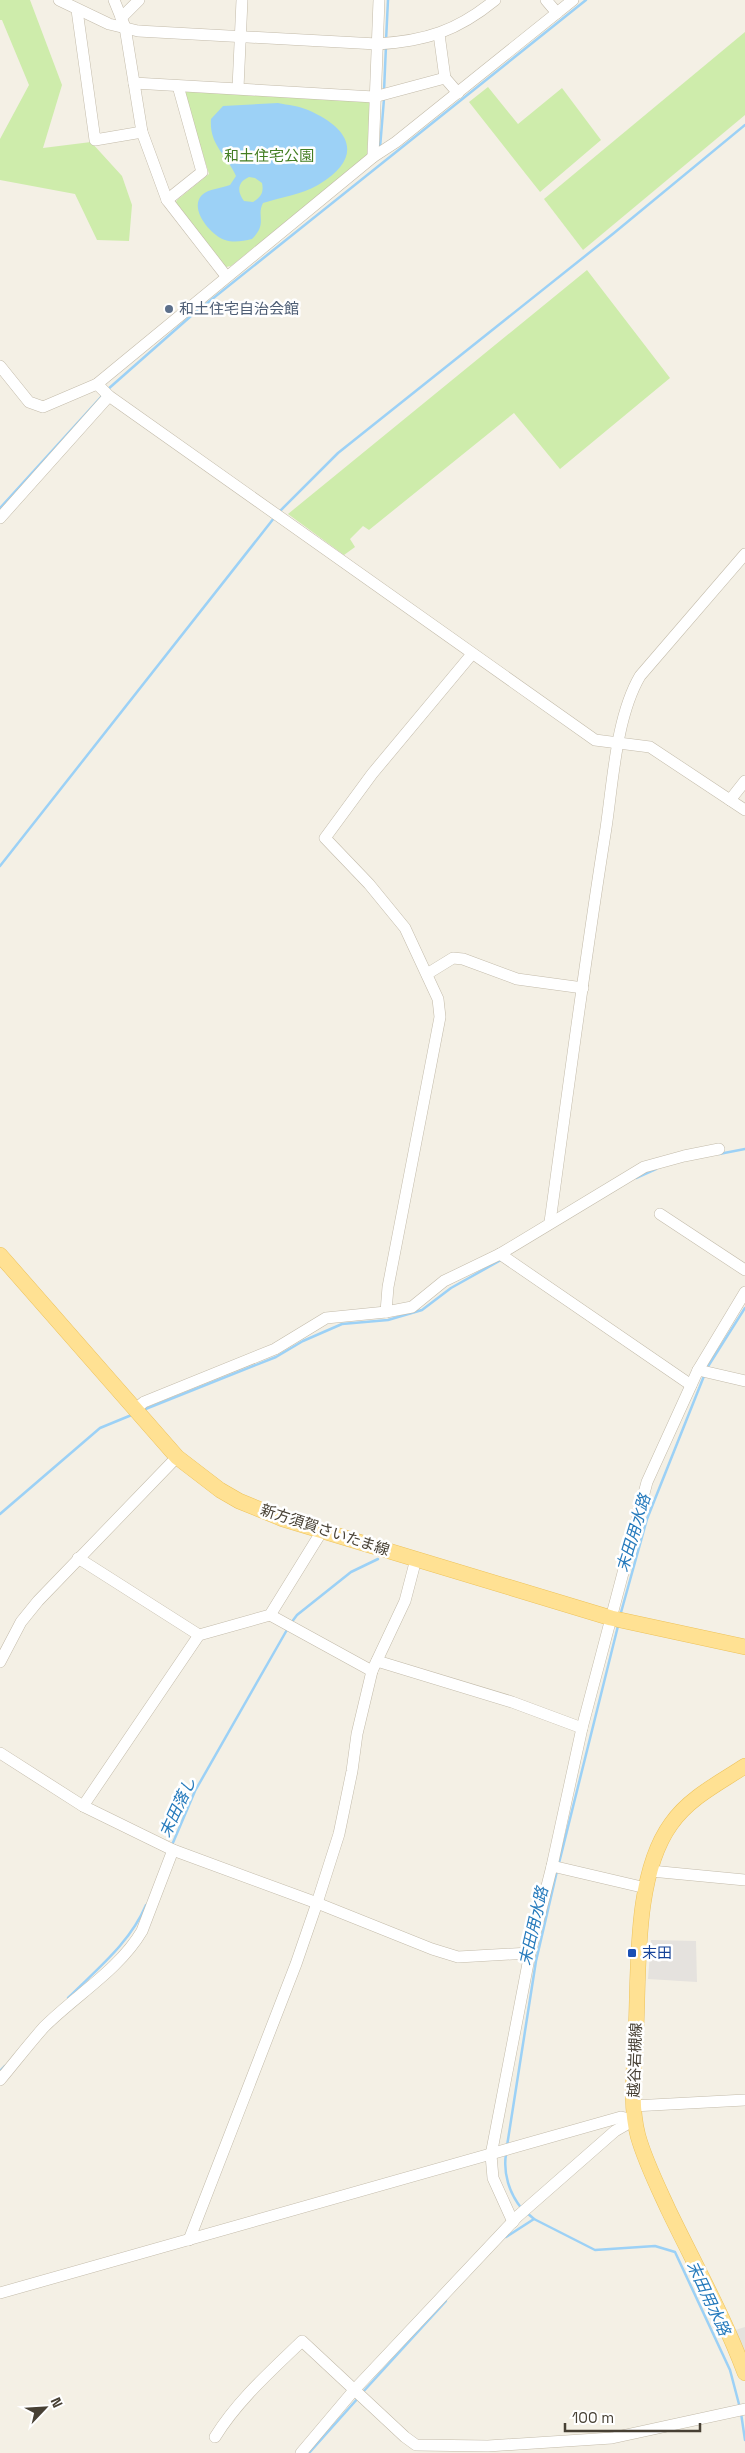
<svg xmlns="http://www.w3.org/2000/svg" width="745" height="2453" font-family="'Space Grotesk','Noto Sans JP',sans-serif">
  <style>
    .green { fill: #ceecab }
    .parking { fill: #e5e2de }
    .water { fill: #9cd1f6; fill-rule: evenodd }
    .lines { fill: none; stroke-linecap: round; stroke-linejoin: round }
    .stream { stroke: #9cd1f6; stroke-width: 2.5 }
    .minor-casing { stroke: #c3bbaa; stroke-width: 12 }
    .major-casing { stroke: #edc25a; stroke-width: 16 }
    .minor { stroke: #fff; stroke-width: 11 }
    .major { stroke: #ffe193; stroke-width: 15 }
    .service-dot { fill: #5c6f8a; stroke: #fff; stroke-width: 2 }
    .transit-dot { fill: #1a4fb4; stroke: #fff; stroke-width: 2 }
    .labels { text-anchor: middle; stroke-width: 5; stroke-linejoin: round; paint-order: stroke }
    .park-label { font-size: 15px; fill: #447e23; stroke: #fff }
    .service-label { font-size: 15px; fill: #4e5e75; stroke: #fff; text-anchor: start }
    .street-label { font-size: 15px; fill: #474034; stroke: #fff }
    .transit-label { font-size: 15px; fill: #164399; stroke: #fff; text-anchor: start }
    .water-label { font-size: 16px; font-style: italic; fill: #257abc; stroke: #fff }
  </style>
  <rect width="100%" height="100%" fill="#f4f0e5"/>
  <g class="green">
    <path d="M 0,0 L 30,0 L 62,85 L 43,148 L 91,142 L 122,176 L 132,205 L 129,241 L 97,240 L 75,194 L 0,180 L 0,139 L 29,85 L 2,20 L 0,20 Z"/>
    <path d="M 745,32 L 745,115 L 583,250 L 544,199 Z"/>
    <path d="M 488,87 L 518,124 L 562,88 L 601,140 L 540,192 L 469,102 Z"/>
    <path d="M 188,90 L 368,100 L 370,103 L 367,156 L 231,266 L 226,267 L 175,204 L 177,200 L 209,174 L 184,93 Z"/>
    <path d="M 587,270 L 670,378 L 560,469 L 514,413 L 369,530 L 363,526 L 350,539 L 355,547 L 344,555 L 288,514 Z"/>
  </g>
  <g class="parking">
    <path d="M 651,1940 L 696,1941 L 697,1982 L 648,1979 Z"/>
    <path d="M 745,2327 L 745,2359 L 732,2331 Z"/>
  </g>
  <path class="water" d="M 278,103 C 288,105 299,106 308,110 C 352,129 364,158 318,185 C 300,195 282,197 263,203 C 256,216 268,223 252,239 C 243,241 234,243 225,240 C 212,236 188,209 202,195 C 208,189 222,188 230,185 L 236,176 C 226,154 209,145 211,119 L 223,106 ZM 249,177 L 255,178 L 262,183 C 264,193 261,197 253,202 L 244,201 C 237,192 237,182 249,177 Z"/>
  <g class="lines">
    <g class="stream">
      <path d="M 386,41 L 388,0"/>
      <path d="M 384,91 L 386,46"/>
      <path d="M 380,148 L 384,99"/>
      <path d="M 107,390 L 191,316 L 586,0"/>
      <path d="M 0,508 L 102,396"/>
      <path d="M 279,512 L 338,453 L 614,233 L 745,125"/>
      <path d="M 0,866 L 274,518"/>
      <path d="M 719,1154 L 745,1149"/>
      <path d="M 636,1178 L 656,1169"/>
      <path d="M 707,1368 L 745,1308"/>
      <path d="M 143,1410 L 276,1357 L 303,1341 L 342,1324 L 388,1320 L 422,1310 L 451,1288 L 501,1260"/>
      <path d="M 0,1514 L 100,1428 L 134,1414"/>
      <path d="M 620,1616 L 647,1519 L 704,1376"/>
      <path d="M 291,1623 L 297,1615 L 351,1572 L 378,1559"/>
      <path d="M 172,1845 L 195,1791 L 288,1628"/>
      <path d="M 559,1863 L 618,1626"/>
      <path d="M 68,1998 C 97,1969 130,1943 146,1905"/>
      <path d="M 0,2071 L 5,2066"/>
      <path d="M 507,2146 L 536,1961 L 557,1871"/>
      <path d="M 506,2154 C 503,2173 509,2193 522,2209"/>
      <path d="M 526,2212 L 534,2219 L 595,2250 L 655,2246 L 675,2252 L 730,2370 L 740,2408"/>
      <path d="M 506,2237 L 534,2219"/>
      <path d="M 362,2393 L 446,2301"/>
      <path d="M 741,2413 L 745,2440"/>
      <path d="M 309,2453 L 359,2397"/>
    </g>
    <defs>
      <g id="minor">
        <path d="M 59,0 L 109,24 L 138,31 L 377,44 C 426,41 457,31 495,0"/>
        <path d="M 114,0 L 125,27 L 142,132 L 167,200 L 226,276"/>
        <path d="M 546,0 L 557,13"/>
        <path d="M 77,10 L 95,140 L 142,132"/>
        <path d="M 121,18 L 139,0"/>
        <path d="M 439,34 L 445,78 L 458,93"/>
        <path d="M 134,83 L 374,97 L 445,78"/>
        <path d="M 238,88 L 242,0"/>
        <path d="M 373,157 L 379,0"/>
        <path d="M 167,200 L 202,172 L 178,86"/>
        <path d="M 0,366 L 29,402 L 43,407 L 97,384 L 373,157 L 396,142 L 573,0"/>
        <path d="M 97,384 L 109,396 L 595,740 L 650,747 L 745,810"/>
        <path d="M 0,518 L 109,396"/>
        <path d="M 730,800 L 745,781"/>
        <path d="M 427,974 L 453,958 L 463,959 L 517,979 L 583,988"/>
        <path d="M 660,1214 L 745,1270"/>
        <path d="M 550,1222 C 568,1091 585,959 606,828 C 613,781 616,717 640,676 L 745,554"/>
        <path d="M 500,1254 L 691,1385"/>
        <path d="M 386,1312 L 388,1287 L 440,1017 L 438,999 L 405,928 L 369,884 L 325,838 L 372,774 L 472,654"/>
        <path d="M 698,1370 L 745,1381"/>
        <path d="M 134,1410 L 144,1402 L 275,1349 L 326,1318 L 386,1312 L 412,1307 L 444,1281 L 500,1254 L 644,1167 L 684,1156 L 719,1149"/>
        <path d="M 78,1558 L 199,1635"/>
        <path d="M 270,1615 L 372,1671"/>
        <path d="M 377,1661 L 512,1702 L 582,1728"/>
        <path d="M 0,1662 L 21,1622 L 38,1601 L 177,1457"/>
        <path d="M 0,1753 L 83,1806 L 173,1850 L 317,1903 L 432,1949 L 458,1957 L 530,1953"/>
        <path d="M 83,1806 L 199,1635 L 270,1615 L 322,1531"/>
        <path d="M 552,1866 L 646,1888"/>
        <path d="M 651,1871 L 745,1880"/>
        <path d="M 0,2080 C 15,2062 29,2044 44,2027 C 76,1995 119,1970 142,1931 L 173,1850"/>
        <path d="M 633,2106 L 745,2100"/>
        <path d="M 513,2222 L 493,2178 L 491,2155 L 530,1953 L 552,1866 L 582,1728 L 647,1482 L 698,1370 L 745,1292"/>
        <path d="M 189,2240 L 296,1964 L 317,1903 L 339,1834 L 352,1771 L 357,1734 L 372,1671 L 405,1601 L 416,1559"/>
        <path d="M 0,2293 L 621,2117 L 634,2120"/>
        <path d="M 215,2437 C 238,2400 271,2371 302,2341 L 405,2437 L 416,2445 L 488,2446 L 612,2438 L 745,2409"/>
        <path d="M 301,2453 L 355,2389 L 518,2216 L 615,2131 L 634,2120"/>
      </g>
      <g id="major">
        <path d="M 0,1255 L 177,1457 L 220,1490 L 239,1501 L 283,1519 L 611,1618 L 745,1647"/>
        <path d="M 745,1766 C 719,1783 689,1798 671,1824 C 634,1875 639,1969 636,2030 C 635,2064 629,2102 638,2136 C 645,2161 657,2185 668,2209 C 694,2263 724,2317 745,2373"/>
      </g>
    </defs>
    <use href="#minor" class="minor-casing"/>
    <use href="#major" class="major-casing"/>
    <use href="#minor" class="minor"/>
    <use href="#major" class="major"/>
  </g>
  <circle class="service-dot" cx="169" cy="309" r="5"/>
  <rect class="transit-dot" x="627" y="1948" width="10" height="10" rx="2.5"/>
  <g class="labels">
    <g class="park-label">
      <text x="269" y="161">和土住宅公園</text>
    </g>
    <g class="service-label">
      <text x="179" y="314">和土住宅自治会館</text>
    </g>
    <g class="street-label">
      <text transform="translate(325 1530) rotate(18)" y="5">新方須賀さいたま線</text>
      <text transform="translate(635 2060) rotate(-88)" y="5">越谷岩槻線</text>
    </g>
    <g class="transit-label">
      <text x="642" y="1958">末田</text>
    </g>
    <g class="water-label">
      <text transform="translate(633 1533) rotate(-73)" y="6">末田用水路</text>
      <text transform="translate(177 1807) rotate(-65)" y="6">末田落し</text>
      <text transform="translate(533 1926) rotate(-77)" y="6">末田用水路</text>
      <text transform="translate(709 2298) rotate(65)" y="6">末田用水路</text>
    </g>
  </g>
  <g transform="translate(45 2408) rotate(65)" stroke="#ffffff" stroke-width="4" paint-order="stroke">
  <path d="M0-4L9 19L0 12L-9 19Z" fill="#474034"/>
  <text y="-8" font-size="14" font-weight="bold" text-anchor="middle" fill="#474034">N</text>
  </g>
  <path d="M565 2423v8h135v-8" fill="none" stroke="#474034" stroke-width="2.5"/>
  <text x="572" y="2423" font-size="15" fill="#474034" stroke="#ffffff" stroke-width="4" paint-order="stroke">100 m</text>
</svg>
